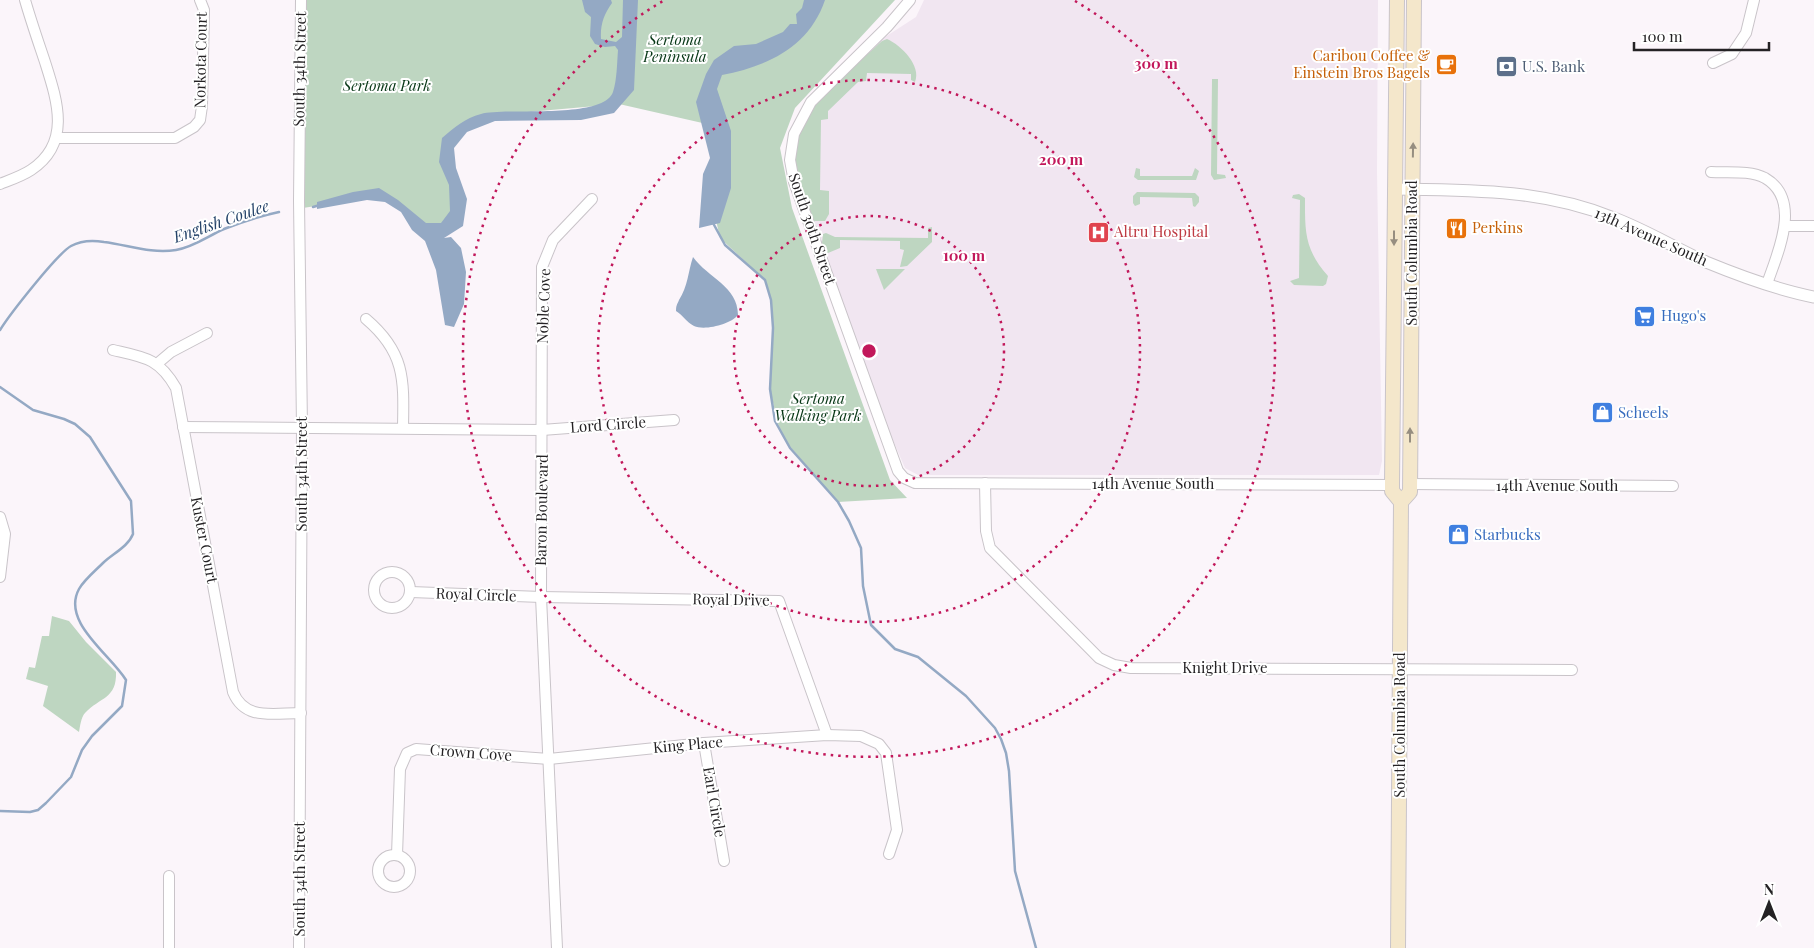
<svg xmlns="http://www.w3.org/2000/svg" width="1814" height="948" font-family="'Playfair Display',serif">
  <style>
    .built { fill: #f1e6f1 }
    .green { fill: #bed6c1 }
    .water { fill: #94a9c4 }
    .lines { fill: none; stroke-linecap: round; stroke-linejoin: round }
    .stream { stroke: #94a9c4; stroke-width: 2.5 }
    .minor-casing { stroke: #c9c4c9; stroke-width: 12 }
    .tertiary-casing { stroke: #c9c4c9; stroke-width: 13 }
    .secondary-casing { stroke: #c9c4c9; stroke-width: 16 }
    .minor { stroke: #fff; stroke-width: 10 }
    .tertiary { stroke: #fff; stroke-width: 11 }
    .secondary { stroke: #f4e7cb; stroke-width: 14 }
    .oneway { fill: #968e80 }
    .ring { fill: none; stroke: #c2185b; stroke-width: 2.5; stroke-dasharray: 2.5 5 }
    .labels { text-anchor: middle; stroke-width: 4; stroke-linejoin: round; paint-order: stroke }
    .park-label { font-size: 15px; font-style: italic; fill: #063615; stroke: #fff }
    .food-label { font-size: 15px; fill: #c56008; stroke: #fff; text-anchor: end }
    .street-label { font-size: 15px; fill: #242224; stroke: #fff }
    .service-label { font-size: 15px; fill: #4e5e75; stroke: #fff; text-anchor: start }
    .health-label { font-size: 15px; fill: #be3a42; stroke: #fff; text-anchor: start }
    .shop-label { font-size: 15px; fill: #366cbe; stroke: #fff; text-anchor: start }
    .water-label { font-size: 16px; font-style: italic; fill: #244369; stroke: #fff }
    .centre { fill: #c2185b; stroke: #fff; stroke-width: 2.5 }
    .ring-label { font-size: 15px; text-anchor: middle; font-weight: bold; fill: #c2185b; stroke: #fff; stroke-width: 4; stroke-linejoin: round; paint-order: stroke }
  </style>
  <rect width="100%" height="100%" fill="#fbf5fa"/>
  <path class="built" d="M 924,0 L 1378,0 L 1377,172 L 1382,461 L 1379,475 L 918,475 L 905,468 L 889,431 L 803,192 L 796,158 L 798,142 L 821,99 L 885,37 L 916,17 Z"/>
  <g class="green">
    <path d="M 303,0 L 895,0 L 795,108 L 780,148 L 792,208 L 890,480 L 907,498 L 838,502 L 787,443 L 778,424 L 770,389 L 773,328 L 771,300 L 765,280 L 720,238 L 709,189 L 720,127 L 619,104 L 493,115 L 450,141 L 459,220 L 435,236 L 398,205 L 372,197 L 303,208 Z"/>
    <path d="M 887,39 C 901,45 922,66 915,82 L 911,80 L 911,74 L 867,73 L 866,81 L 858,82 L 828,111 L 828,119 L 821,120 L 820,190 L 829,191 L 829,214 L 825,221 L 814,221 C 808,203 799,185 796,166 C 790,111 847,74 882,41 Z"/>
    <path d="M 1212,79 L 1218,79 L 1217,174 L 1225,175 L 1226,178 L 1214,180 L 1211,175 Z"/>
    <path d="M 1136,168 L 1140,169 L 1140,176 L 1192,176 L 1195,168 L 1199,171 L 1196,180 L 1138,180 L 1134,177 Z"/>
    <path d="M 1137,192 L 1195,193 L 1199,197 L 1199,202 L 1195,207 L 1193,206 L 1192,198 L 1140,197 L 1140,204 L 1135,206 L 1133,203 L 1133,196 Z"/>
    <path d="M 1299,194 L 1305,198 C 1305,231 1304,249 1328,276 L 1326,284 L 1323,286 L 1294,285 L 1290,281 L 1299,278 L 1300,200 L 1292,198 L 1293,195 Z"/>
    <path d="M 932,227 L 932,242 L 907,266 L 900,267 L 904,250 L 900,249 L 900,241 L 840,240 L 840,248 L 828,253 L 825,251 L 822,243 L 823,234 L 826,233 L 835,237 L 928,238 L 928,228 Z"/>
    <path d="M 876,269 L 905,269 L 884,290 Z"/>
    <path d="M 52,616 L 69,621 L 86,642 L 116,672 C 117,699 100,697 85,713 C 81,717 80,727 79,732 L 43,706 L 48,686 L 26,679 L 29,667 L 35,668 L 42,636 L 49,636 Z"/>
  </g>
  <g class="water">
    <path d="M 582,0 L 611,0 L 612,3 C 604,14 600,25 601,39 L 616,42 L 622,37 L 623,0 L 638,0 L 634,90 L 614,113 L 581,120 L 495,121 L 467,132 L 454,148 L 456,168 L 467,199 L 463,226 L 444,238 L 451,237 L 461,248 L 466,272 L 464,304 L 454,327 L 445,325 L 436,270 L 425,241 L 412,230 L 401,212 L 385,202 L 367,200 L 317,209 L 317,202 L 353,192 L 379,188 L 398,200 L 426,223 L 441,223 L 450,211 L 449,185 L 439,162 L 442,138 C 454,128 465,118 481,114 C 507,107 603,120 613,92 C 617,80 617,63 618,50 L 615,46 L 605,47 L 595,44 L 590,36 L 591,17 L 585,12 Z"/>
    <path d="M 804,0 L 825,0 C 809,47 768,66 722,75 L 717,89 L 731,131 L 731,188 L 720,223 L 699,228 L 703,174 L 710,158 L 696,102 L 706,74 L 714,60 L 734,46 L 756,44 L 783,32 L 790,24 L 797,24 L 796,14 L 802,8 Z"/>
    <path d="M 693,257 C 708,278 738,286 738,315 C 731,324 705,331 694,326 C 686,322 683,315 676,311 C 676,305 677,305 679,300 C 688,286 688,272 693,257 Z"/>
  </g>
  <g class="lines">
    <g class="stream">
      <path d="M 313,207 L 320,205"/>
      <path d="M 713,223 L 725,245 L 765,280 L 771,300 L 773,328 L 770,389 L 775,421 L 790,448 L 838,502 L 849,521 L 861,548 L 863,586 L 871,625 L 895,649 L 918,657 L 966,696 L 995,728 L 1001,739 L 1006,753 L 1009,771 L 1015,871 L 1036,948"/>
      <path d="M 0,330 C 10,314 57,254 71,246 C 82,240 92,240 104,242 C 128,245 151,254 176,250 C 194,247 208,236 224,229 C 242,222 260,216 279,212"/>
      <path d="M 0,387 L 33,410 L 64,419 L 75,424 L 90,437 L 131,501 L 133,534 C 128,547 112,554 103,563 C 95,571 84,580 79,589 C 61,622 110,654 126,680 L 122,706 L 92,736 L 82,750 L 71,777 L 46,803 L 38,810 L 30,812 L 0,811"/>
    </g>
    <defs>
      <g id="minor">
        <path d="M 910,0 L 887,27 L 811,102 L 794,134 L 790,160 L 794,182 L 898,471 L 904,478 L 915,483 L 1392,485"/>
        <path d="M 1713,63 L 1732,54 L 1746,33 L 1754,0"/>
        <path d="M 56,138 L 175,138 L 194,127 L 200,120 L 202,106 L 204,10 L 200,0"/>
        <path d="M 1711,172 C 1728,173 1750,170 1765,178 C 1803,200 1777,254 1767,284"/>
        <path d="M 0,184 C 10,180 22,176 31,170 C 72,143 57,100 45,62 C 38,41 31,21 25,0"/>
        <path d="M 1785,226 L 1814,226"/>
        <path d="M 366,319 C 405,352 404,379 403,427"/>
        <path d="M 113,350 C 144,357 159,358 176,388 L 233,692 C 245,721 273,713 301,713"/>
        <path d="M 158,363 L 171,352 L 207,333"/>
        <path d="M 183,427 L 542,430 L 674,420"/>
        <path d="M 985,483 L 986,531 L 990,548 L 1099,658 L 1114,665 L 1131,668 L 1572,670"/>
        <path d="M 1410,484 L 1673,486"/>
        <path d="M 0,517 L 5,534 L 0,577"/>
        <circle cx="392" cy="590" r="18"/>
        <path d="M 411,592 L 541,597 L 779,601 L 827,735"/>
        <path d="M 704,743 L 724,861"/>
        <path d="M 397,855 L 400,769 L 407,753 L 416,749 L 549,759 L 704,743 L 827,735 L 861,736 L 879,744 L 886,753 L 897,830 L 889,854"/>
        <circle cx="394" cy="871" r="16"/>
        <path d="M 169,948 L 169,876"/>
        <path d="M 299,948 L 302,427 L 299,201 L 301,0"/>
        <path d="M 557,948 L 541,597 L 542,267 L 553,240 L 592,199"/>
      </g>
      <path id="tertiary" d="M 1394,189 C 1470,190 1543,189 1614,218 C 1646,230 1675,248 1706,262 C 1740,276 1778,290 1814,297"/>
      <g id="secondary">
        <path d="M 1397,0 L 1392,485 L 1392,491 L 1401,502 L 1398,948"/>
        <path d="M 1401,502 L 1410,492 L 1414,0"/>
      </g>
    </defs>
    <use href="#minor" class="minor-casing"/>
    <use href="#tertiary" class="tertiary-casing"/>
    <use href="#secondary" class="secondary-casing"/>
    <use href="#minor" class="minor"/>
    <use href="#tertiary" class="tertiary"/>
    <use href="#secondary" class="secondary"/>
  </g>
  <defs><path id="oneway-solid" d="M-6-.8H1V-3.2L6.5 0L1 3.2V.8H-6Z" transform="scale(1.25)"/></defs>
  <g class="oneway">
    <use href="#oneway-solid" transform="translate(1413 150) rotate(-89)"/>
    <use href="#oneway-solid" transform="translate(1394 238) rotate(90)"/>
    <use href="#oneway-solid" transform="translate(1410 435) rotate(-90)"/>
  </g>
  <g class="ring">
    <circle cx="869" cy="351" r="135"/>
    <circle cx="869" cy="351" r="271"/>
    <path d="M1075 1A406 406 0 1 1 663 1"/>
  </g>
  <defs>
    <symbol id="cafe-square" viewBox="-11 -11 22 22"><rect x="-9" y="-9" width="18" height="18" rx="4" fill="#e8710a" stroke="#fff"/><path d="M-5.5-4.5H6V0H3Q3 3.5 0 3.5H-2.5Q-5.5 3.5-5.5 0ZM3-3.2v2h1.7v-2ZM-6 4.5H4V6H-6Z" fill="#fff"/></symbol>
    <symbol id="bank-square" viewBox="-11 -11 22 22"><rect x="-9" y="-9" width="18" height="18" rx="4" fill="#5c6f8a" stroke="#fff"/><path d="M-6-4H6V4H-6ZM0-2.3a2.3 2.3 0 1 0 0 4.6a2.3 2.3 0 1 0 0-4.6Z" fill="#fff"/></symbol>
    <symbol id="restaurant-square" viewBox="-11 -11 22 22"><rect x="-9" y="-9" width="18" height="18" rx="4" fill="#e8710a" stroke="#fff"/><path d="M-5-6h1v4h1v-4h1v4h1v-4h1v5L-1.5 .5V6h-2V.5L-5-1ZM5-6V6H3V1.5H1.5Q1.5-4 5-6Z" fill="#fff"/></symbol>
    <symbol id="hospital-square" viewBox="-11 -11 22 22"><rect x="-9" y="-9" width="18" height="18" rx="4" fill="#e0444e" stroke="#fff"/><path d="M-5-5h3v3.5h4V-5h3V5h-3V1.5h-4V5h-3Z" fill="#fff"/></symbol>
    <symbol id="supermarket-square" viewBox="-11 -11 22 22"><rect x="-9" y="-9" width="18" height="18" rx="4" fill="#3f7fe0" stroke="#fff"/><path d="M-6-5.5h2.5l.6 2H6L4.5 2H-2.5L-4.4-4H-6ZM-1.5 3.2a1.3 1.3 0 1 0 .1 0ZM3 3.2a1.3 1.3 0 1 0 .1 0Z" fill="#fff"/></symbol>
    <symbol id="shop-square" viewBox="-11 -11 22 22"><rect x="-9" y="-9" width="18" height="18" rx="4" fill="#3f7fe0" stroke="#fff"/><path d="M-5-2.5h2.3a2.7 3.5 0 0 1 5.4 0H5L5.5 6h-11ZM-1.5-2.5h3a1.5 2.3 0 0 0-3 0Z" fill="#fff"/></symbol>
  </defs>
  <g fill-rule="evenodd">
    <use href="#cafe-square" x="1434" y="52" width="25" height="25"/>
    <use href="#bank-square" x="1494" y="54" width="25" height="25"/>
    <use href="#restaurant-square" x="1444" y="216" width="25" height="25"/>
    <use href="#hospital-square" x="1086" y="220" width="25" height="25"/>
    <use href="#supermarket-square" x="1632" y="304" width="25" height="25"/>
    <use href="#shop-square" x="1590" y="400" width="25" height="25"/>
    <use href="#shop-square" x="1446" y="522" width="25" height="25"/>
  </g>
  <g class="labels">
    <g class="park-label">
      <text x="675" y="45">Sertoma<tspan x="675" dy="17">Peninsula</tspan></text>
      <text x="387" y="91">Sertoma Park</text>
      <text x="818" y="404">Sertoma<tspan x="818" dy="17">Walking Park</tspan></text>
    </g>
    <g class="food-label">
      <text x="1430" y="61">Caribou Coffee &amp;<tspan x="1430" dy="17">Einstein Bros Bagels</tspan></text>
      <text x="1472" y="233" text-anchor="start">Perkins</text>
    </g>
    <g class="street-label">
      <text transform="translate(201 60) rotate(-89)" y="5">Norkota Court</text>
      <text transform="translate(300 69) rotate(-89)" y="5">South 34th Street</text>
      <text transform="translate(812 229) rotate(71)" y="5">South 30th Street</text>
      <text transform="translate(1651 237) rotate(24)" y="5">13th Avenue South</text>
      <text transform="translate(1412 253) rotate(-90)" y="5">South Columbia Road</text>
      <text transform="translate(544 306) rotate(-88)" y="5">Noble Cove</text>
      <text transform="translate(608 425) rotate(-4)" y="5">Lord Circle</text>
      <text transform="translate(302 474) rotate(-90)" y="5">South 34th Street</text>
      <text x="1153" y="489">14th Avenue South</text>
      <text x="1557" y="491">14th Avenue South</text>
      <text transform="translate(542 510) rotate(-89)" y="5">Baron Boulevard</text>
      <text transform="translate(204 540) rotate(79)" y="5">Kuster Court</text>
      <text transform="translate(476 595) rotate(2)" y="5">Royal Circle</text>
      <text transform="translate(731 600) rotate(1)" y="5">Royal Drive</text>
      <text x="1225" y="673">Knight Drive</text>
      <text transform="translate(1400 725) rotate(-90)" y="5">South Columbia Road</text>
      <text transform="translate(688 745) rotate(-5)" y="5">King Place</text>
      <text transform="translate(471 753) rotate(4)" y="5">Crown Cove</text>
      <text transform="translate(714 802) rotate(80)" y="5">Earl Circle</text>
      <text transform="translate(300 879) rotate(-90)" y="5">South 34th Street</text>
    </g>
    <g class="service-label">
      <text x="1522" y="72">U.S. Bank</text>
    </g>
    <g class="health-label">
      <text x="1114" y="237">Altru Hospital</text>
    </g>
    <g class="shop-label">
      <text x="1661" y="321">Hugo's</text>
      <text x="1618" y="418">Scheels</text>
      <text x="1474" y="540">Starbucks</text>
    </g>
    <g class="water-label">
      <text transform="translate(221 221) rotate(-19)" y="6">English Coulee</text>
    </g>
  </g>
  <circle cx="869" cy="351" r="8" class="centre"/>
  <g class="ring-label">
    <text x="1156" y="69">300 m</text>
    <text x="1061" y="165">200 m</text>
    <text x="964" y="261">100 m</text>
  </g>
  <g transform="translate(1769 903)" stroke="#ffffff" stroke-width="4" paint-order="stroke">
  <path d="M0-4L9 19L0 12L-9 19Z" fill="#242224"/>
  <text y="-8" font-size="14" font-weight="bold" text-anchor="middle" fill="#242224">N</text>
  </g>
  <path d="M1634 42v8h135v-8" fill="none" stroke="#242224" stroke-width="2.5"/>
  <text x="1642" y="42" font-size="15" fill="#242224" stroke="#ffffff" stroke-width="4" paint-order="stroke">100 m</text>
</svg>
